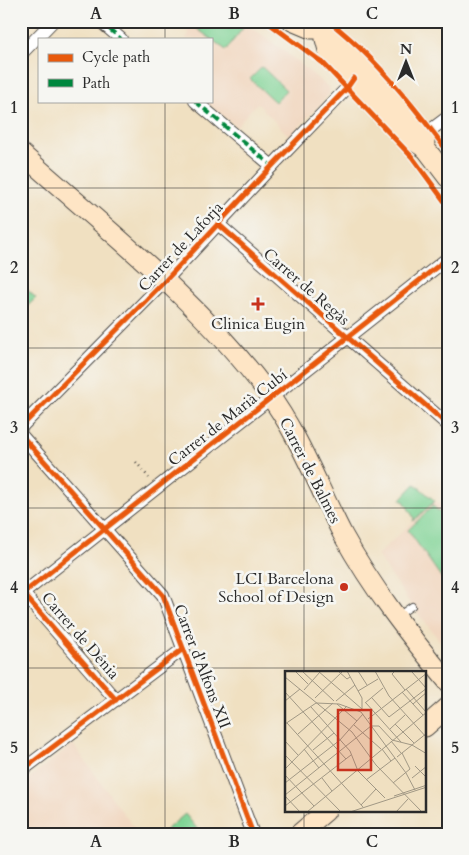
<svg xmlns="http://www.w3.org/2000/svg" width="469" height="855" font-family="Cardo,serif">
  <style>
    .built { fill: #f1d5bd }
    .green { fill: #80d395; stroke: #567f60 }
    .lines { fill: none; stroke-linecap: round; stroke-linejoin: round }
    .lane-casing { stroke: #494642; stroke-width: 8 }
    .street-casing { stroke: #494642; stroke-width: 14 }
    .secondary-casing { stroke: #494642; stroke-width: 21 }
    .path { stroke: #494642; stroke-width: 2.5; stroke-dasharray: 1 4; stroke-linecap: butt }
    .lane { stroke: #fff; stroke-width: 6 }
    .street { stroke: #fff; stroke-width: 12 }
    .secondary { stroke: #fee5c5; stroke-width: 19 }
    .quiet { stroke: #00873e; stroke-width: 4; stroke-dasharray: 8 4; stroke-linecap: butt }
    .cycleway-casing { stroke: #f6f6f2; stroke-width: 8 }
    .cycleway { stroke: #e8590c; stroke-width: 5 }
    .grid { fill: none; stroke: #2b2b2b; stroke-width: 1; stroke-opacity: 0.55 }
    .poi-dot { fill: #c8321e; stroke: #f6f6f2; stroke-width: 2 }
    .labels { text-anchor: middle; stroke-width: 5; stroke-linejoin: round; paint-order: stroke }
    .street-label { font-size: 16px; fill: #2b2b2b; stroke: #f6f6f2 }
    .poi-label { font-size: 16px; fill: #2b2b2b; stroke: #f6f6f2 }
    .inset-road { fill: none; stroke: #a19885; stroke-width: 1 }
    .view { fill: #c8321e; fill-opacity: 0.15; stroke: #c8321e; stroke-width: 2.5 }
    .inset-edge { fill: none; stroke: #2b2b2b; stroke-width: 2.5 }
    .neatline { fill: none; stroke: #2b2b2b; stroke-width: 2 }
    .grid-label { font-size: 16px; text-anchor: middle; font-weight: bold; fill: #2b2b2b }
  </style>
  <rect width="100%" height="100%" fill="#f6f6f2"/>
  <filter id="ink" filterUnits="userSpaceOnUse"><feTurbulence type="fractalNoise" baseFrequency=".02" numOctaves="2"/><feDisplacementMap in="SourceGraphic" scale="10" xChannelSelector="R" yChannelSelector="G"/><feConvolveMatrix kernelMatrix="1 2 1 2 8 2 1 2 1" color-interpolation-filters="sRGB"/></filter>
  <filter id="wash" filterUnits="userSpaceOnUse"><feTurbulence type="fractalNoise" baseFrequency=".0096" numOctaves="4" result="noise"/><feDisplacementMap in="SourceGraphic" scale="20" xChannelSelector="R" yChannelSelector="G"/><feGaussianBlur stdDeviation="1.12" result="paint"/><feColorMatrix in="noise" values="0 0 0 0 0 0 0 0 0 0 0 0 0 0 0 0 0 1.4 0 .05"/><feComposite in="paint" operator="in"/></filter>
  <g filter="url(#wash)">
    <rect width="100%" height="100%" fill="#f0e0c1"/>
    <g class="built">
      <path d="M 186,21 L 240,21 L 264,36 L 298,62 L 329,88 L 330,93 L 290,137 L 257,103 L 236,127 L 205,101 L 211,101 L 211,39 L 186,39 L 189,33 L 182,26 Z"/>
      <path d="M 435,501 L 448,511 L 448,651 L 412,606 L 377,555 Z"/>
      <path d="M 73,744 L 123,813 L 139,834 L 21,834 L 21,784 Z"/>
    </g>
    <g class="green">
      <path d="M 194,21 L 234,21 L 243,28 L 226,50 L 192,25 Z"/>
      <path d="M 262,67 L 286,90 L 275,102 L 250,79 Z"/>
      <path d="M 21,284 L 36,298 L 21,312 Z"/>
      <path d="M 415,484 L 435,501 L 413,521 L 414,518 L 404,501 L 402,501 L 401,499 Z"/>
      <path d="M 433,506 L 448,520 L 448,587 L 408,530 Z"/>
      <path d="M 185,814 L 199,831 L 196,834 L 161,834 Z"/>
    </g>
  </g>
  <g filter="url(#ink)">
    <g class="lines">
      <defs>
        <path id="lane" d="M 399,615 L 412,606"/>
        <g id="street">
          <path d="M 100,21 L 121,39"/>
          <path d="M 21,54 L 53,21"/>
          <path d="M 195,101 L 272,166"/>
          <path d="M 424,135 L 448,117"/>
          <path d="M 218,224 L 448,425"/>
          <path d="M 21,427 L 165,281 L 272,166 L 347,88 L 354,78 L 356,71"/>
          <path d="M 21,435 L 163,595 L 253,834"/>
          <path d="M 21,591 L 116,700"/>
          <path d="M 21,595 L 448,258"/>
          <path d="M 21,771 L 183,649"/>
        </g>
        <g id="secondary">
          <path d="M 292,21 L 311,29 L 324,29"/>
          <path d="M 324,21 L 325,39 L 329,54 L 367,91 L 414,141 L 426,149 L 448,178"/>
          <path d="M 319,25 L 343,45 L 379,80 L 424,135 L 425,143"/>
          <path d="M 21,153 C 106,229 198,300 267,392 C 300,436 318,487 343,535 C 372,588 409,635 448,682"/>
          <path d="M 425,727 L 448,707"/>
          <path d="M 299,834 L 326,811"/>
        </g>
      </defs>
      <use href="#lane" class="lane-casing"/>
      <use href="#street" class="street-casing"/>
      <use href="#secondary" class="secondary-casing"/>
      <path class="path" d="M 136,462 L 149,478"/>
      <use href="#lane" class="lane"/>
      <use href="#street" class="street"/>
      <use href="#secondary" class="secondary"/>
      <g class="quiet">
        <path d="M 100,21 L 121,39"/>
        <path d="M 195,101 L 272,166"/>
      </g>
      <defs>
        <g id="cycleway">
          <path d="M 266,21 L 323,63 L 412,157 L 448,206"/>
          <path d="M 329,21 C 341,31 353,41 364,52 C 395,82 422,117 448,152"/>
          <path d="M 218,224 L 448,425"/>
          <path d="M 21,427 L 165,281 L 272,166 L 347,88 L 354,78"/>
          <path d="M 21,435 L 163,595 L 253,834"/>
          <path d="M 21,591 L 116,700"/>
          <path d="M 21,595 L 448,258"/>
          <path d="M 21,771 L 183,649"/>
        </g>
      </defs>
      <use href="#cycleway" class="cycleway-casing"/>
      <use href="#cycleway" class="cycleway"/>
    </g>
  </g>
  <path class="grid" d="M 165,21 L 165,39M 304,21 L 304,672M 165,101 L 165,834M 21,188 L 448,188M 21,348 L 448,348M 21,508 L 448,508M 21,668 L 448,668M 304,811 L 304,834"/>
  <g class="poi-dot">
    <path d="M255.5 296.5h5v5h5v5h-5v5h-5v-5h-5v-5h5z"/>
    <circle cx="344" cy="587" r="5"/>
  </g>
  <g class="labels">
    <g class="street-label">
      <text transform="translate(180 246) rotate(-47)" y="6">Carrer de Laforja</text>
      <text transform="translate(307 286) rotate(41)" y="6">Carrer de Regàs</text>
      <text transform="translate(227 417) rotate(-38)" y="6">Carrer de Marià Cubí</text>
      <text transform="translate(311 470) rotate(63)" y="6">Carrer de Balmes</text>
      <text transform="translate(81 635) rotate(49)" y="6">Carrer de Dénia</text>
      <text transform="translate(203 666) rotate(69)" y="6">Carrer d'Alfons XII</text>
    </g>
    <g class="poi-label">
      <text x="258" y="329">Clinica Eugin</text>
      <text x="334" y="584" text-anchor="end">LCI Barcelona<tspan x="334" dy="18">School of Design</tspan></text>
    </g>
  </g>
  <g transform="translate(285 671)">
    <rect width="141" height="141" fill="#f0e0c1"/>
    <path class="inset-road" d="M 10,0 L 23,13M 17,0 L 49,30M 33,0 L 77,38M 53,0 L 62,8 L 65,6M 62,0 L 77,27 L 77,38M 73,0 L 82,14M 90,0 L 104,25 L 142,67M 110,0 L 107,3 L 120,19M 127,1 L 141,17M 0,6 L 67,61 L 91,94 L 137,141M 121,18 L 141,41M 19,19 L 35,1M 73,20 L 93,8M 0,21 L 61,88M 117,21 L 138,44M 30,27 L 58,0M 87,27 L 104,46 L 142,17M 0,30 L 15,18M 51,30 L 70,14M 80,32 L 98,17M 81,32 L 116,71M 52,33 L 72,50M 128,33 L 142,21M 26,36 L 65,80 L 73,100 L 100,127M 76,41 L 121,102 L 130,119M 83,48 L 142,2M 2,52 L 78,136M 0,53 L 31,32 L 54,33 L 76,41M 110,53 L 129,72M 69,54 L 96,78M 94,55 L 107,69M 105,58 L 120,44M 13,63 L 48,32M 107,69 L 127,74 L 142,83M 0,70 L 13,84M 106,70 L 116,82M 19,78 L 34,97M 97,78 L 106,90M 28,79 L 49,62M 0,84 L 56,141M 112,86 L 142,62M 130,95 L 142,107M 0,98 L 62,35M 0,104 L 29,135M 37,107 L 47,120M 127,107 L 142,95M 81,109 L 110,87M 0,112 L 55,69 L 78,43M 108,112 L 125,98 L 117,82M 0,124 L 86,55 L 94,55M 0,125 L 15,141M 109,125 L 142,114M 76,134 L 91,118M 0,135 L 66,84M 22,141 L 142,41M 65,141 L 142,116M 111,141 L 123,128"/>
    <path class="view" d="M 53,39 L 86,39 L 86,99 L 53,99 Z"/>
    <rect width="141" height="141" class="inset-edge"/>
  </g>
  <rect width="469" height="855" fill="none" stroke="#f6f6f2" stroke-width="55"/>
  <rect x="38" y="38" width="175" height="65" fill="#f6f6f2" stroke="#a5a5a2"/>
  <rect x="48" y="54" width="25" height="8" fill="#e8590c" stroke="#a5a5a2"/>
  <text x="82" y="62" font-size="15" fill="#2b2b2b">Cycle path</text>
  <rect x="48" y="79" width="25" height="8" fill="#00873e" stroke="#a5a5a2"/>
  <text x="82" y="88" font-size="15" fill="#2b2b2b">Path</text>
  <g transform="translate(406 62)" stroke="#f6f6f2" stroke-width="4" paint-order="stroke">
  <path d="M0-4L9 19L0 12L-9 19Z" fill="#2b2b2b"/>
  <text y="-8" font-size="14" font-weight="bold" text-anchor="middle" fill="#2b2b2b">N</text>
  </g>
  <rect x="28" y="28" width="414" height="800" class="neatline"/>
  <g class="grid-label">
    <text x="96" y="19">A</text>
    <text x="234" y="19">B</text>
    <text x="372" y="19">C</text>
    <text x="14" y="113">1</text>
    <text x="455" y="113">1</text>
    <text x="14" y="273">2</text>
    <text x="455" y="273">2</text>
    <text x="14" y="433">3</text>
    <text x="455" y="433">3</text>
    <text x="14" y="593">4</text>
    <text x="455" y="593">4</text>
    <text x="14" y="753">5</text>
    <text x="455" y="753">5</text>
    <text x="96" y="847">A</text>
    <text x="234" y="847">B</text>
    <text x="372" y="847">C</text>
  </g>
</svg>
